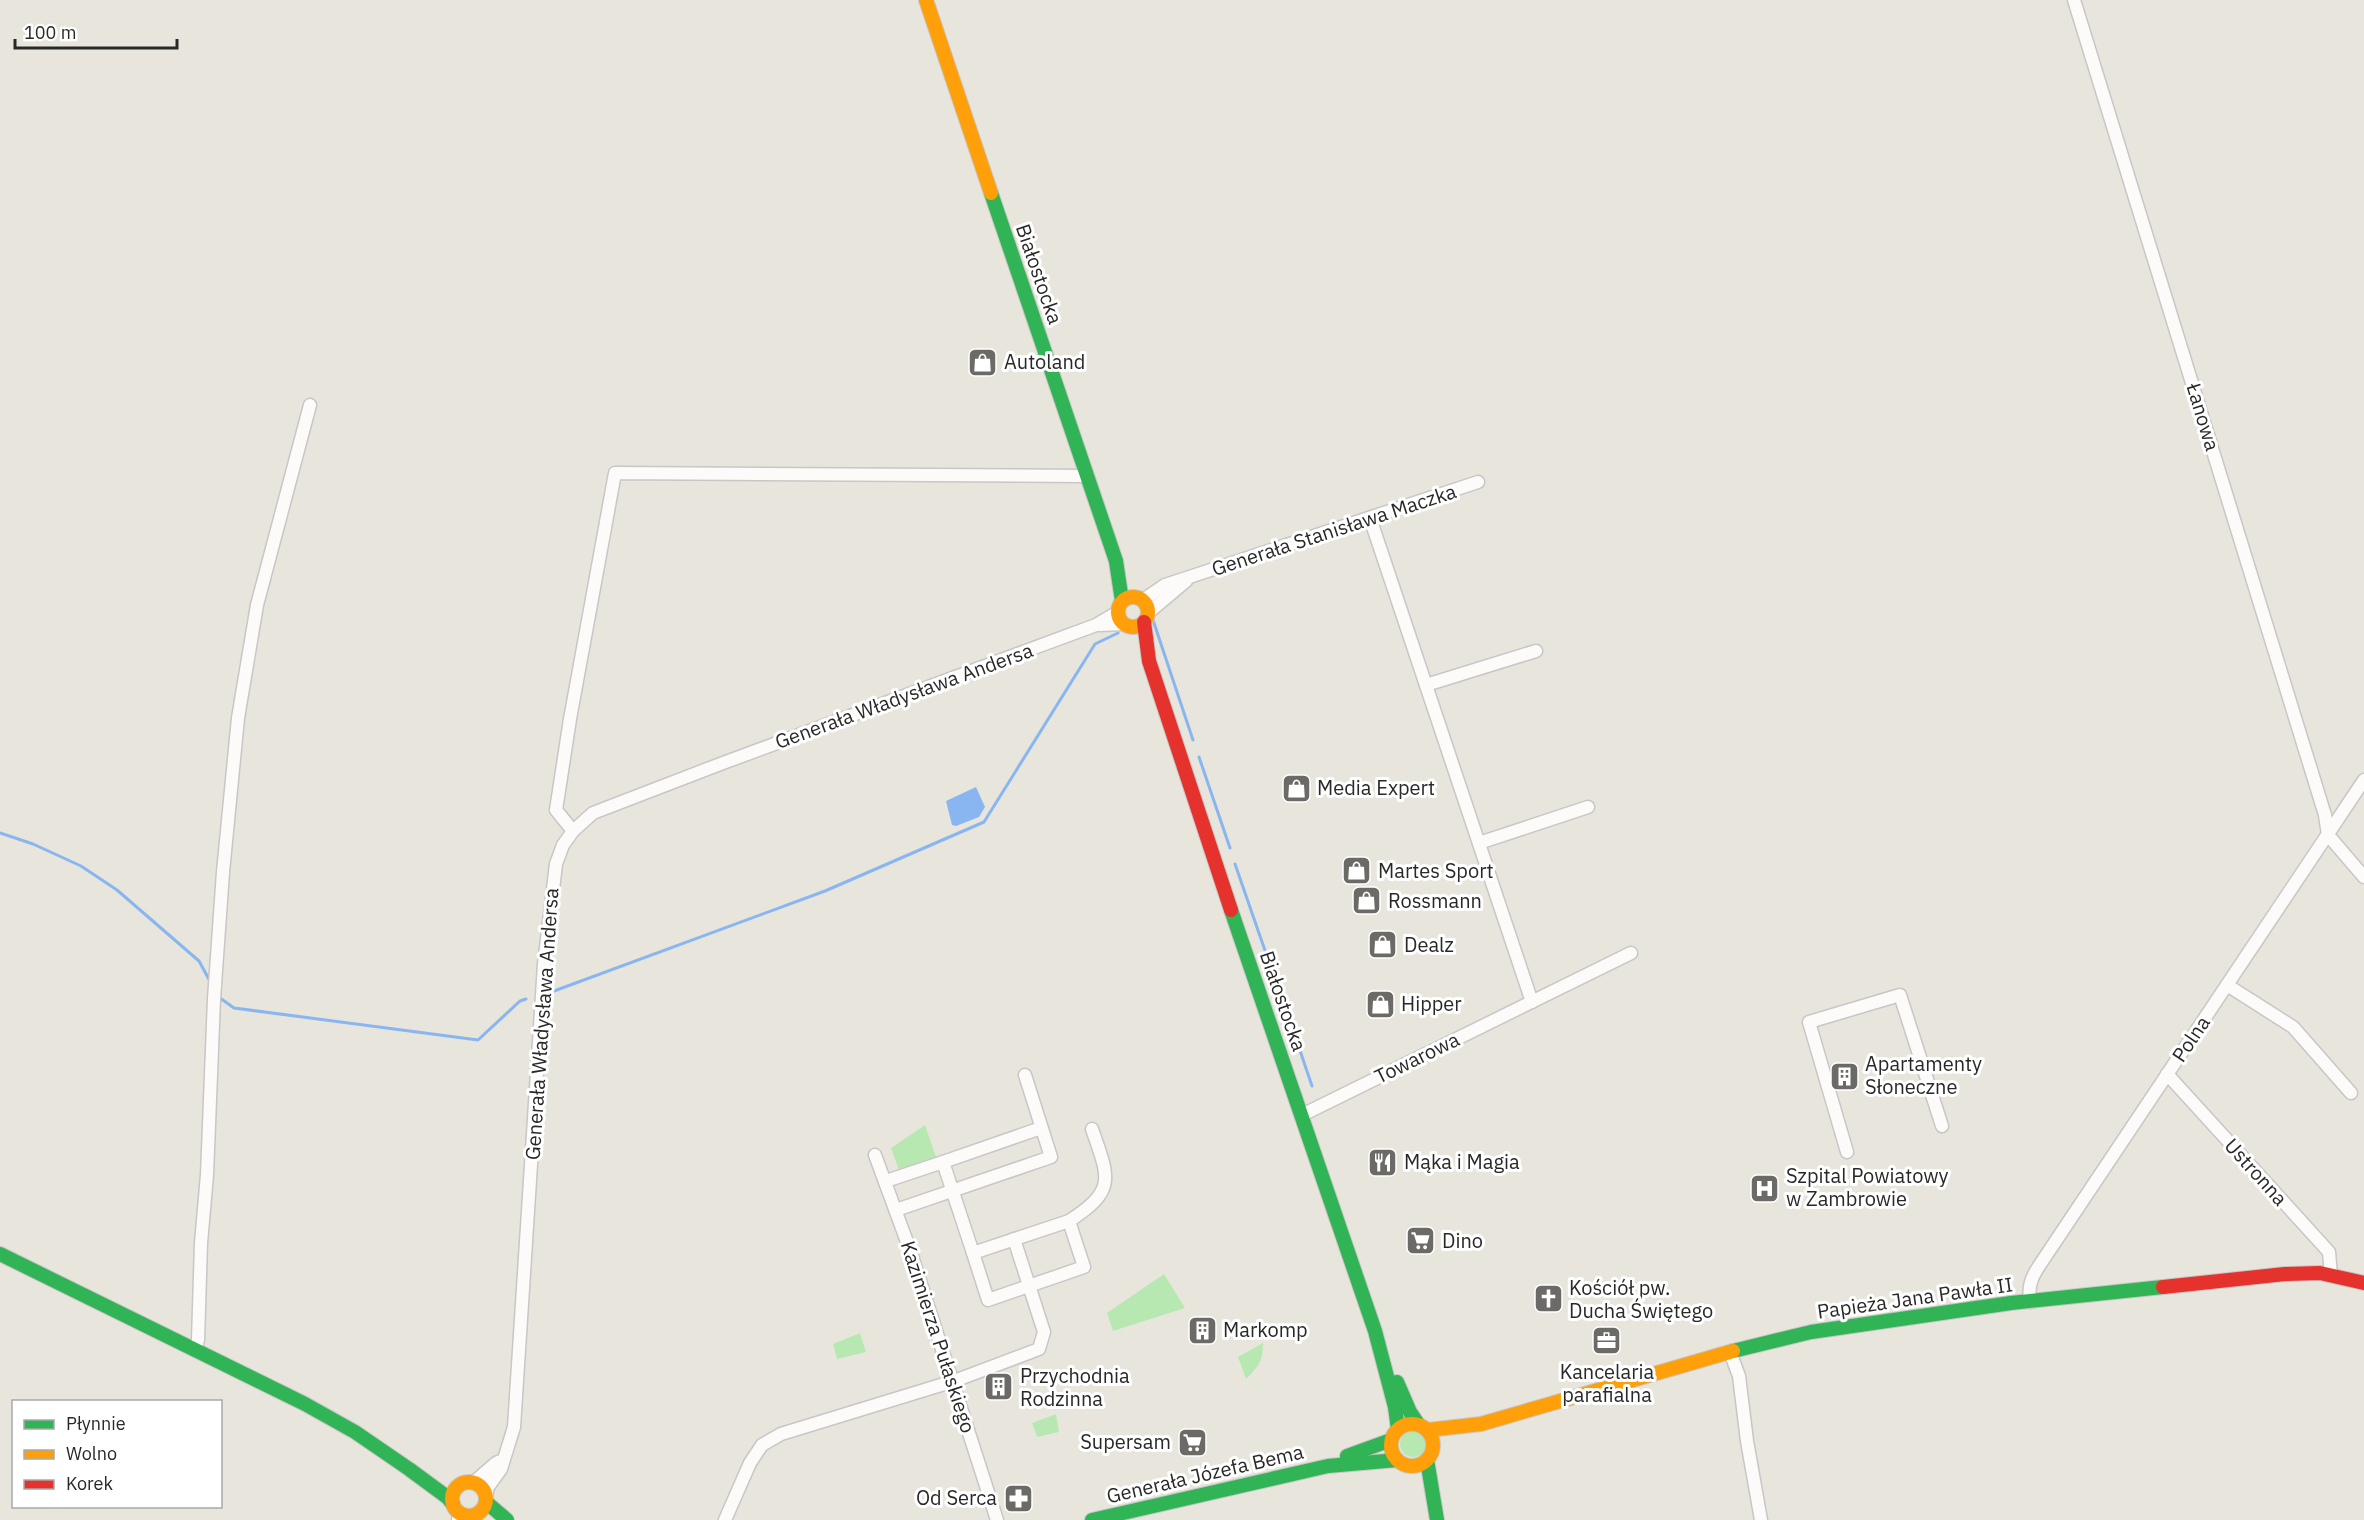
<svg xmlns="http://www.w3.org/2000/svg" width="2364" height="1520" font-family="'IBM Plex Sans',sans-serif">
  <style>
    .green { fill: #b8e8b2 }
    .water { fill: #89b5f1 }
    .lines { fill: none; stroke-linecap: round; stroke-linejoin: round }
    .stream { stroke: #89b5f1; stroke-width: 3 }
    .street-casing { stroke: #c8c6c6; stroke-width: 15 }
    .fast-casing { stroke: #c8c6c6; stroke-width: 16 }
    .slow-casing { stroke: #c8c6c6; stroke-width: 16 }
    .jam-casing { stroke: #c8c6c6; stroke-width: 16 }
    .street { stroke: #fcfbfa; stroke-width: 12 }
    .fast { stroke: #30b455; stroke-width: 14 }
    .slow { stroke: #ff9f0a; stroke-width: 14 }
    .jam { stroke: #e5322d; stroke-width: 14 }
    .labels { text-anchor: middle; stroke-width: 6; stroke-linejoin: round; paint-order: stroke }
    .street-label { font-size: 20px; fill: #282828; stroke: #fff }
    .poi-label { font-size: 20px; fill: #282828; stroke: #fff; text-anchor: start }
  </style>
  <rect width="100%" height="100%" fill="#e8e6dc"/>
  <g class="green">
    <path d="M 925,1125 L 936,1157 L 899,1170 L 891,1148 Z"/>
    <path d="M 1164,1274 L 1185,1308 L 1113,1331 L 1107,1313 Z"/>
    <path d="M 860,1333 L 866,1352 L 837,1359 L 833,1344 Z"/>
    <path d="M 1263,1343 C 1263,1361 1258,1367 1246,1379 L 1238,1357 Z"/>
    <path d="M 1056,1414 L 1059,1432 L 1037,1437 L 1032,1423 Z"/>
    <circle cx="1413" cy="1444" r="13"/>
  </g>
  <path class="water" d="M 976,787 L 985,807 L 979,817 L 956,826 L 952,825 L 946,801 Z"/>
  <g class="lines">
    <g class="stream">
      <path d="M 1153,620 L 1193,740"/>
      <path d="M 1199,757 L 1230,848"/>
      <path d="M 0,833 L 33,844 L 81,866 L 117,890 L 199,961 L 211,983"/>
      <path d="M 1235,864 L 1285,1008"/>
      <path d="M 554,991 L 825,891 L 984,822 L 1095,644 L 1118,633"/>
      <path d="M 220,998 L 234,1008 L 478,1040 L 520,1001 L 526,999"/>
      <path d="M 1291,1024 L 1312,1086"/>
    </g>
    <defs>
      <g id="street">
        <path d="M 2074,0 L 2325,815 L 2328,835"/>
        <path d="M 1370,518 L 1532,1002"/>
        <path d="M 1143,600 L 1165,585 L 1478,482"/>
        <path d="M 1148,613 L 1186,581"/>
        <path d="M 1100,625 L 1124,624"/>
        <path d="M 1426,685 L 1536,651"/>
        <path d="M 573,831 L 556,810 L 570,719 L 615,473 L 1086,476"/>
        <path d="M 2328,835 L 2364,877"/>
        <path d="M 1479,843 L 1588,807"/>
        <path d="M 2227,985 L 2293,1027 L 2351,1093"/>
        <path d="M 2167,1074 L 2329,1252 L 2331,1275"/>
        <path d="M 1302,1115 L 1631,953"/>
        <path d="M 1847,1152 L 1809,1022 L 1900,995 L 1942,1126"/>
        <path d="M 875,1155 L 910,1250 L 997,1520"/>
        <path d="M 886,1181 L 943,1162"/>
        <path d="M 896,1210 L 1051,1157 L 1025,1075"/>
        <path d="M 1069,1221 L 1084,1267 L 988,1300 L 973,1253 Z"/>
        <path d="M 1069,1221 C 1117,1190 1109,1178 1092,1129"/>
        <path d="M 973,1253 L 943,1162 L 1041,1128"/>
        <path d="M 2030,1302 C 2028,1287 2031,1278 2039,1266 L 2364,780"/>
        <path d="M 195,1350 L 198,1340 L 201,1243 L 207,1175 L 214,999 L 223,872 L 238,718 L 257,605 L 310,405"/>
        <path d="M 1730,1352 L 1739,1376 L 1747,1441 L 1761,1520"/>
        <path d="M 473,1483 L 496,1463 L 503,1460"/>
        <path d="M 486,1496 L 488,1487 L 501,1469 L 514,1427 L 544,964 L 556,864 L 563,845 L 573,831 L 593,813 L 723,763 L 1096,625 L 1118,612"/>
        <path d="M 458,1520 L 461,1514"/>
        <path d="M 725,1520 L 750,1463 L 762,1445 L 781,1434 L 954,1381 L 1039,1349 L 1044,1332 L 1014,1239"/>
      </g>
      <g id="fast">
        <path d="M 991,193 L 1116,561 L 1122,601"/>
        <path d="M 1231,910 L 1375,1331 L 1395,1407 L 1398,1429"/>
        <path d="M 0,1254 L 305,1404 L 355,1432 L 409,1469 L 447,1497 L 453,1504"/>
        <path d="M 1733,1351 L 1811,1332 L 2011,1303 L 2163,1287"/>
        <path d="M 1397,1382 L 1410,1412 L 1418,1424"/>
        <path d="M 1347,1456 L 1391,1440"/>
        <path d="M 1427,1460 L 1437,1520"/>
        <path d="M 486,1502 L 507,1520"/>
        <path d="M 1092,1520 L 1328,1466 L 1397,1460"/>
      </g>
      <g id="slow">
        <path d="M 926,0 L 991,193"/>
        <circle cx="1133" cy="612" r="15"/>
        <circle cx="1412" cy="1445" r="21"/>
        <path d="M 1428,1430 L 1481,1424 L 1733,1351"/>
        <circle cx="469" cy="1499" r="17"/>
      </g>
      <g id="jam">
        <path d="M 1144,622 L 1149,661 L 1231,910"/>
        <path d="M 2163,1287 L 2285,1274 L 2320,1273 L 2364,1283"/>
      </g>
    </defs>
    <use href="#street" class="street-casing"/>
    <use href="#fast" class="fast-casing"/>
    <use href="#slow" class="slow-casing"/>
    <use href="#jam" class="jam-casing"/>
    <use href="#street" class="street"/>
    <use href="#fast" class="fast"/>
    <use href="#slow" class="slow"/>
    <use href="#jam" class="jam"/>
  </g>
  <defs>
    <symbol id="shop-square" viewBox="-11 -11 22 22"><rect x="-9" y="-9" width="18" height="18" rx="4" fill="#6b6a67" stroke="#fff"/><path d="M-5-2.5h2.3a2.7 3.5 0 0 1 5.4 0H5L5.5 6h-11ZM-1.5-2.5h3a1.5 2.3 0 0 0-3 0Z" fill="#fff"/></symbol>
    <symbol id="building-square" viewBox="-11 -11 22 22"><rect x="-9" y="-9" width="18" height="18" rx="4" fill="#6b6a67" stroke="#fff"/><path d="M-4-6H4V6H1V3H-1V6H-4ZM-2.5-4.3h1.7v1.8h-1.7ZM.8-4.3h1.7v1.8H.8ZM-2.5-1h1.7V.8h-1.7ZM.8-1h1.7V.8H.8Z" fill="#fff"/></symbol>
    <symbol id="restaurant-square" viewBox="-11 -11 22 22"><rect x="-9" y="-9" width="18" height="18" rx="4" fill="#6b6a67" stroke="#fff"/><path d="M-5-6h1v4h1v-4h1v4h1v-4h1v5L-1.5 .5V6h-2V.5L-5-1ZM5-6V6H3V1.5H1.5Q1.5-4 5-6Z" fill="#fff"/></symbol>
    <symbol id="hospital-square" viewBox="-11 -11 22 22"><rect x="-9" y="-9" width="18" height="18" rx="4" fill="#6b6a67" stroke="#fff"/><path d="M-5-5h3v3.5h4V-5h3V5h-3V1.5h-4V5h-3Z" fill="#fff"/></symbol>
    <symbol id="supermarket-square" viewBox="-11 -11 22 22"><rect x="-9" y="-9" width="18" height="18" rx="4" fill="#6b6a67" stroke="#fff"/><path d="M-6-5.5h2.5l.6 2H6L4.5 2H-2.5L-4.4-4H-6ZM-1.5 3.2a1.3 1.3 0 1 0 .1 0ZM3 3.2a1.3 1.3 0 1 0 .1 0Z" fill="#fff"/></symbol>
    <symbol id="church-square" viewBox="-11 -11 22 22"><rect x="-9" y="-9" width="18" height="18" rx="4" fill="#6b6a67" stroke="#fff"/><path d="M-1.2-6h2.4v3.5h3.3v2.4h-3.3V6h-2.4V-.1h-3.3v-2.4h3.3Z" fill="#fff"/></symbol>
    <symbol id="office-square" viewBox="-11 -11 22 22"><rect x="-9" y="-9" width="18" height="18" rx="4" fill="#6b6a67" stroke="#fff"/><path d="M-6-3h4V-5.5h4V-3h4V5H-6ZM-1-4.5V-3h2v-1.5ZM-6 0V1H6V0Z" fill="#fff"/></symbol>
    <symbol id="pharmacy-square" viewBox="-11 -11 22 22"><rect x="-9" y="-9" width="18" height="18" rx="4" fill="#6b6a67" stroke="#fff"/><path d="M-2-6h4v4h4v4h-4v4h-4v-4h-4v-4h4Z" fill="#fff"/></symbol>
  </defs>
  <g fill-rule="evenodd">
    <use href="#shop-square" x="966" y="346" width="33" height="33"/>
    <use href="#shop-square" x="1280" y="772" width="33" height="33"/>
    <use href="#shop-square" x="1340" y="854" width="33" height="33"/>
    <use href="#shop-square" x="1350" y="884" width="33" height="33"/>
    <use href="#shop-square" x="1366" y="928" width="33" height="33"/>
    <use href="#shop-square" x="1364" y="988" width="33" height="33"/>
    <use href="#building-square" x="1828" y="1060" width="33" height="33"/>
    <use href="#restaurant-square" x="1366" y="1146" width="33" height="33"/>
    <use href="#hospital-square" x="1748" y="1172" width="33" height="33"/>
    <use href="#supermarket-square" x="1404" y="1224" width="33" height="33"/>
    <use href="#church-square" x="1532" y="1282" width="33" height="33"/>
    <use href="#building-square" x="1186" y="1314" width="33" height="33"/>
    <use href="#office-square" x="1590" y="1324" width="33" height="33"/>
    <use href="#building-square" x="982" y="1370" width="33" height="33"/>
    <use href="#supermarket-square" x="1176" y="1426" width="33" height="33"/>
    <use href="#pharmacy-square" x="1002" y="1482" width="33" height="33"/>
  </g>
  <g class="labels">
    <g class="street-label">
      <text transform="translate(1039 274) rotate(71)" y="7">Białostocka</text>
      <text transform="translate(2203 417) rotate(73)" y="7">Łanowa</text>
      <text transform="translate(1334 530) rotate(-18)" y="7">Generała Stanisława Maczka</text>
      <text transform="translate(904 696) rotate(-20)" y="7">Generała Władysława Andersa</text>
      <text transform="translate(1283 1001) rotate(71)" y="7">Białostocka</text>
      <text transform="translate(542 1024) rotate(-86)" y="7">Generała Władysława Andersa</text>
      <text transform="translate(2191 1039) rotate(-56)" y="7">Polna</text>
      <text transform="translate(1417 1058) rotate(-26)" y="7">Towarowa</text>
      <text transform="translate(2256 1172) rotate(48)" y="7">Ustronna</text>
      <text transform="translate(1915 1298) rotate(-8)" y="7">Papieża Jana Pawła II</text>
      <text transform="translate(938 1337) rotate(72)" y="7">Kazimierza Pułaskiego</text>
      <text transform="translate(1205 1474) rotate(-13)" y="7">Generała Józefa Bema</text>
    </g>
    <g class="poi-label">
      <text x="1004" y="369">Autoland</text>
      <text x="1317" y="795">Media Expert</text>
      <text x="1378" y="878">Martes Sport</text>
      <text x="1388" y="908">Rossmann</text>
      <text x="1404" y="952">Dealz</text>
      <text x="1401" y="1011">Hipper</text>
      <text x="1865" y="1071">Apartamenty<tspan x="1865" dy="23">Słoneczne</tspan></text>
      <text x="1404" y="1169">Mąka i Magia</text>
      <text x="1786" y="1183">Szpital Powiatowy<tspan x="1786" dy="23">w Zambrowie</tspan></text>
      <text x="1442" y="1248">Dino</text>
      <text x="1569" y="1295">Kościół pw.<tspan x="1569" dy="23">Ducha Świętego</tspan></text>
      <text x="1223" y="1337">Markomp</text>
      <text x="1607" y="1379" text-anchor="middle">Kancelaria<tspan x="1607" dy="23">parafialna</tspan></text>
      <text x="1020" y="1383">Przychodnia<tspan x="1020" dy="23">Rodzinna</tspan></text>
      <text x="1171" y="1449" text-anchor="end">Supersam</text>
      <text x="997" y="1505" text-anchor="end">Od Serca</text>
    </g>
  </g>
  <rect x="12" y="1400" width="210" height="108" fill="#ffffff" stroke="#a9a9a9" stroke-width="1.5"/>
  <rect x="24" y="1420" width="30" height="9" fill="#30b455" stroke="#a9a9a9" stroke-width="1.5"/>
  <text x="66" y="1430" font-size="18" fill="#282828">Płynnie</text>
  <rect x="24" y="1450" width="30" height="9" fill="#ff9f0a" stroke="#a9a9a9" stroke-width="1.5"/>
  <text x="66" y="1460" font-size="18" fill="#282828">Wolno</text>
  <rect x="24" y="1480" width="30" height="9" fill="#e5322d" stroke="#a9a9a9" stroke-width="1.5"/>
  <text x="66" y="1490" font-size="18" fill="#282828">Korek</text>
  <path d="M15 39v9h162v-9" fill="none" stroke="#282828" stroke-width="3"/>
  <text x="24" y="39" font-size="18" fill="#282828" stroke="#ffffff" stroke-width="4.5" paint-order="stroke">100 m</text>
</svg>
